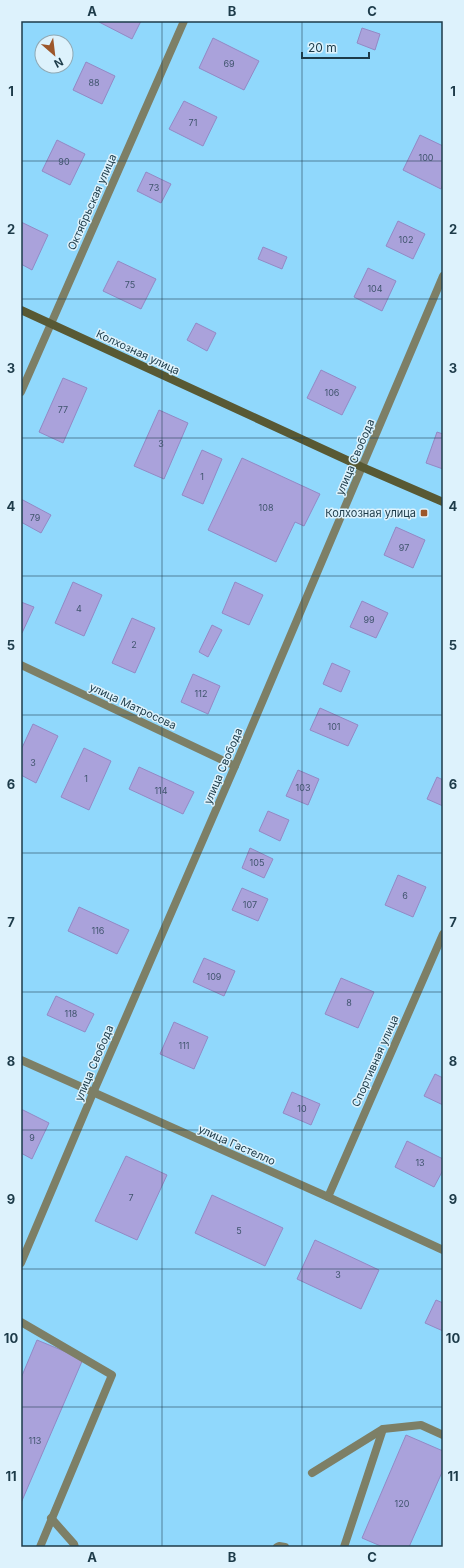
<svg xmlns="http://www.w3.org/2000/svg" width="464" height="1568" font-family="Inter,sans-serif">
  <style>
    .building { fill: #aaa2db; stroke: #9289c5 }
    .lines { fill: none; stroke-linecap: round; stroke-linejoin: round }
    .lane { stroke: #7d7f66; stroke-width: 8 }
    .street { stroke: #7d7f66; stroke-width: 8 }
    .secondary { stroke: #585934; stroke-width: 8 }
    .grid { fill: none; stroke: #1d3b49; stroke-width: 1; stroke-opacity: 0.55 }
    .poi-dot { fill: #9c572b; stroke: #ddf2fc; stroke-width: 1.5 }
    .labels { text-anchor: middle; stroke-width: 3; stroke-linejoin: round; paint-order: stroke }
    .number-label { font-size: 9px; fill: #40556e }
    .street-label { font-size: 11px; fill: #1d3b49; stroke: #ddf2fc }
    .poi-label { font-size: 11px; fill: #1d3b49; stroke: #ddf2fc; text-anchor: end }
    .neatline { fill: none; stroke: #1d3b49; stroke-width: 1.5 }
    .grid-label { font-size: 13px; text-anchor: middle; font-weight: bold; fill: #1d3b49 }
  </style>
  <rect width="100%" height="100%" fill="#90d8fc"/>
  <g class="building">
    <path d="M 99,21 L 141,21 L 132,39 L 99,22 Z"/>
    <path d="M 362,28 L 380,34 L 375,50 L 357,43 Z"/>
    <path d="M 213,38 L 259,61 L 244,90 L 199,68 Z"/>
    <path d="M 86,62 L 115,76 L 102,104 L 73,90 Z"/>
    <path d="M 184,101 L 217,117 L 203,146 L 169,129 Z"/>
    <path d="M 420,135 L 443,146 L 443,184 L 441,189 L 403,170 Z"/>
    <path d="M 57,140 L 85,154 L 70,185 L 42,171 Z"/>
    <path d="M 146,172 L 171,184 L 161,203 L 137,191 Z"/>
    <path d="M 398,221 L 425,234 L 413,259 L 386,246 Z"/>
    <path d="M 21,222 L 48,235 L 32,270 L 21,264 Z"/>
    <path d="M 263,247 L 287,257 L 282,269 L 258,259 Z"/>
    <path d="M 118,261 L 156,279 L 141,309 L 103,291 Z"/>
    <path d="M 368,268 L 396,281 L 382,311 L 354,297 Z"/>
    <path d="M 196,323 L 216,333 L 207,351 L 187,340 Z"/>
    <path d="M 321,370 L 356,387 L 342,415 L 307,398 Z"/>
    <path d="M 63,378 L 87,388 L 63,443 L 39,432 Z"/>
    <path d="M 159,410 L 188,423 L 164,479 L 134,466 Z"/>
    <path d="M 437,432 L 443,434 L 443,469 L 426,463 Z"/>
    <path d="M 202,450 L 222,459 L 203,504 L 182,495 Z"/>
    <path d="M 242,458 L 320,494 L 304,526 L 295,522 L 276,562 L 208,530 Z"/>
    <path d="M 21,499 L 51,515 L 41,533 L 21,522 Z"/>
    <path d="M 396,527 L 425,540 L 413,568 L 384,555 Z"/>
    <path d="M 73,582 L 102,595 L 84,636 L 55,623 Z"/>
    <path d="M 235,582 L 263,595 L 249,625 L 222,613 Z"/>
    <path d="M 362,601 L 388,613 L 376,638 L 350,627 Z"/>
    <path d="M 21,602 L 34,607 L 22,633 L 21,633 Z"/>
    <path d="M 132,618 L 155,628 L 135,673 L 112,663 Z"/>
    <path d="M 212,625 L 222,630 L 208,657 L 199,652 Z"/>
    <path d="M 332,663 L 350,671 L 341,692 L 323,684 Z"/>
    <path d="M 193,674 L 220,686 L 208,714 L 181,702 Z"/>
    <path d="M 320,708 L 358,725 L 348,746 L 310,730 Z"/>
    <path d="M 33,724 L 58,736 L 36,783 L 21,775 L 21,750 Z"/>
    <path d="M 84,748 L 111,761 L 89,810 L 61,797 Z"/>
    <path d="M 139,767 L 194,792 L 183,814 L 129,789 Z"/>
    <path d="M 298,770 L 319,779 L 308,805 L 286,796 Z"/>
    <path d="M 437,777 L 443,780 L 443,806 L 427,799 Z"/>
    <path d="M 268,811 L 289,820 L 280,841 L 259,831 Z"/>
    <path d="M 250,848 L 273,859 L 264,878 L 242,868 Z"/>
    <path d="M 398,875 L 426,887 L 413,917 L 385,905 Z"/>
    <path d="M 242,888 L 268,899 L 258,921 L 232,910 Z"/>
    <path d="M 79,907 L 129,930 L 117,954 L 68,931 Z"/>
    <path d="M 204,958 L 235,971 L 224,996 L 193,982 Z"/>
    <path d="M 341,978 L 374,992 L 358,1028 L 325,1014 Z"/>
    <path d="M 56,996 L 94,1014 L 85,1032 L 47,1015 Z"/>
    <path d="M 174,1022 L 208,1037 L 194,1069 L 160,1054 Z"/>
    <path d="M 435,1074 L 443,1078 L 443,1105 L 424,1096 Z"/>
    <path d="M 292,1092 L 320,1104 L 311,1125 L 283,1113 Z"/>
    <path d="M 21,1109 L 49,1123 L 32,1159 L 21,1153 Z"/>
    <path d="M 407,1141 L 443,1159 L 443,1170 L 434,1187 L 395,1167 Z"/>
    <path d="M 126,1156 L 167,1175 L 137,1240 L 95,1221 Z"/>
    <path d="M 212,1195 L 283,1228 L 265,1266 L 195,1233 Z"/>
    <path d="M 315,1240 L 379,1270 L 361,1309 L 297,1279 Z"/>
    <path d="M 436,1300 L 443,1303 L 443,1331 L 425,1323 Z"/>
    <path d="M 37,1340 L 83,1359 L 21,1503 L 21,1378 Z"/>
    <path d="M 406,1435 L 443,1451 L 443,1470 L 409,1547 L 383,1547 L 362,1538 Z"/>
  </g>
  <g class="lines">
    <g class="lane">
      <path d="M 21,1322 L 112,1375 L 40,1547"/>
      <path d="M 312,1473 L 383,1429 L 421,1425 L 443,1435"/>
      <path d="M 51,1518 L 74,1544 L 75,1547"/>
      <path d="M 277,1547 L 279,1546 L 285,1547"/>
      <path d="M 344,1547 L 383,1429"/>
    </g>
    <g class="street">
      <path d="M 21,392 L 184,21"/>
      <path d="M 21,665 L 235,766"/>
      <path d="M 21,1060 L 328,1197 L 443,1250"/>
      <path d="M 328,1197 L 443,934"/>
      <path d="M 21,1263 L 93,1093 L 235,766 L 443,276"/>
    </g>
    <path class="secondary" d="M 21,310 L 362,467 L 443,502"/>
  </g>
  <path class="grid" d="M 162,21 L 162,1547M 302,21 L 302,1547M 21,161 L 443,161M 21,299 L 443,299M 21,438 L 443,438M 21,576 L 443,576M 21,715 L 443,715M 21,853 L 443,853M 21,992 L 443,992M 21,1130 L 443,1130M 21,1269 L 443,1269M 21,1407 L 443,1407"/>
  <rect class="poi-dot" x="420" y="509" width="8" height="8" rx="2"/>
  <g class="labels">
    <g class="number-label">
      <text x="229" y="67">69</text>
      <text x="94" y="86">88</text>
      <text x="193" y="126">71</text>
      <text x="426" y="161">100</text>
      <text x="64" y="165">90</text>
      <text x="154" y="191">73</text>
      <text x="406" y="243">102</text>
      <text x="130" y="288">75</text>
      <text x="375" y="292">104</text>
      <text x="332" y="396">106</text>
      <text x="63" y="413">77</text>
      <text x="161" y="447">3</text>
      <text x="202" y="480">1</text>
      <text x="266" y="511">108</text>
      <text x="35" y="521">79</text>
      <text x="404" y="551">97</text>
      <text x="79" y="612">4</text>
      <text x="369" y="623">99</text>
      <text x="134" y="648">2</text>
      <text x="201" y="697">112</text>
      <text x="334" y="730">101</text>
      <text x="33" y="766">3</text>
      <text x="86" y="782">1</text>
      <text x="303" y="791">103</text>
      <text x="161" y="794">114</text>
      <text x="257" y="866">105</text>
      <text x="405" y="899">6</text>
      <text x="250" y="908">107</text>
      <text x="98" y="934">116</text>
      <text x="214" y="980">109</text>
      <text x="349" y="1006">8</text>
      <text x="71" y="1017">118</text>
      <text x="184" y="1049">111</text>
      <text x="302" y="1112">10</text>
      <text x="32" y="1141">9</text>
      <text x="420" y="1166">13</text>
      <text x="131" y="1201">7</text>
      <text x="239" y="1234">5</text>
      <text x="338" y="1278">3</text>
      <text x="35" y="1444">113</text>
      <text x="402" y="1507">120</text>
    </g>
    <g class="street-label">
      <text transform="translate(92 202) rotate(-66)" y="4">Октябрьская улица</text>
      <text transform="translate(138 352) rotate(25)" y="4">Колхозная улица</text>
      <text transform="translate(355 457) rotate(-67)" y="4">улица Свобода</text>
      <text transform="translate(133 706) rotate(25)" y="4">улица Матросова</text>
      <text transform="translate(223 766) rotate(-67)" y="4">улица Свобода</text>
      <text transform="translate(375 1061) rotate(-66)" y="4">Спортивная улица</text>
      <text transform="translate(94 1063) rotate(-67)" y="4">улица Свобода</text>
      <text transform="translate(237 1145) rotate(24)" y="4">улица Гастелло</text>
    </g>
    <g class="poi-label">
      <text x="416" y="517">Колхозная улица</text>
    </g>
  </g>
  <rect width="464" height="1568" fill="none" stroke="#ddf2fc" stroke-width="44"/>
  <g transform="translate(54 54) rotate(152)"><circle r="19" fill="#ddf2fc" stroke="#90a9b4"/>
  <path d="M0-3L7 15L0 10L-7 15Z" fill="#9c572b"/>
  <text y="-6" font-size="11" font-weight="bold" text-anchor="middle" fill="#1d3b49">N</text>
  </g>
  <path d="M302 52v6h67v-6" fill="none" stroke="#1d3b49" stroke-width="2"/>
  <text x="308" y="52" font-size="12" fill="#1d3b49" stroke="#ddf2fc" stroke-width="3" paint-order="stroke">20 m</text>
  <rect x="22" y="22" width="420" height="1524" class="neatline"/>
  <g class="grid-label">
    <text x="92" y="16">A</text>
    <text x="232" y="16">B</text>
    <text x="372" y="16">C</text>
    <text x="11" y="96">1</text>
    <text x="453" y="96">1</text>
    <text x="11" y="234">2</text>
    <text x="453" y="234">2</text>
    <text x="11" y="373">3</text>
    <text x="453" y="373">3</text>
    <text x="11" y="511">4</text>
    <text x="453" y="511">4</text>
    <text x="11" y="650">5</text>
    <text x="453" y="650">5</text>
    <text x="11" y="789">6</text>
    <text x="453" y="789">6</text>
    <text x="11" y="927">7</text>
    <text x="453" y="927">7</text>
    <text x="11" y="1066">8</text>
    <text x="453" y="1066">8</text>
    <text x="11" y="1204">9</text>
    <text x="453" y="1204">9</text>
    <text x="11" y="1343">10</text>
    <text x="453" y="1343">10</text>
    <text x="11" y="1481">11</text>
    <text x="453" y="1481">11</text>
    <text x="92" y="1562">A</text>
    <text x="232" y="1562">B</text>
    <text x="372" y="1562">C</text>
  </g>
</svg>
